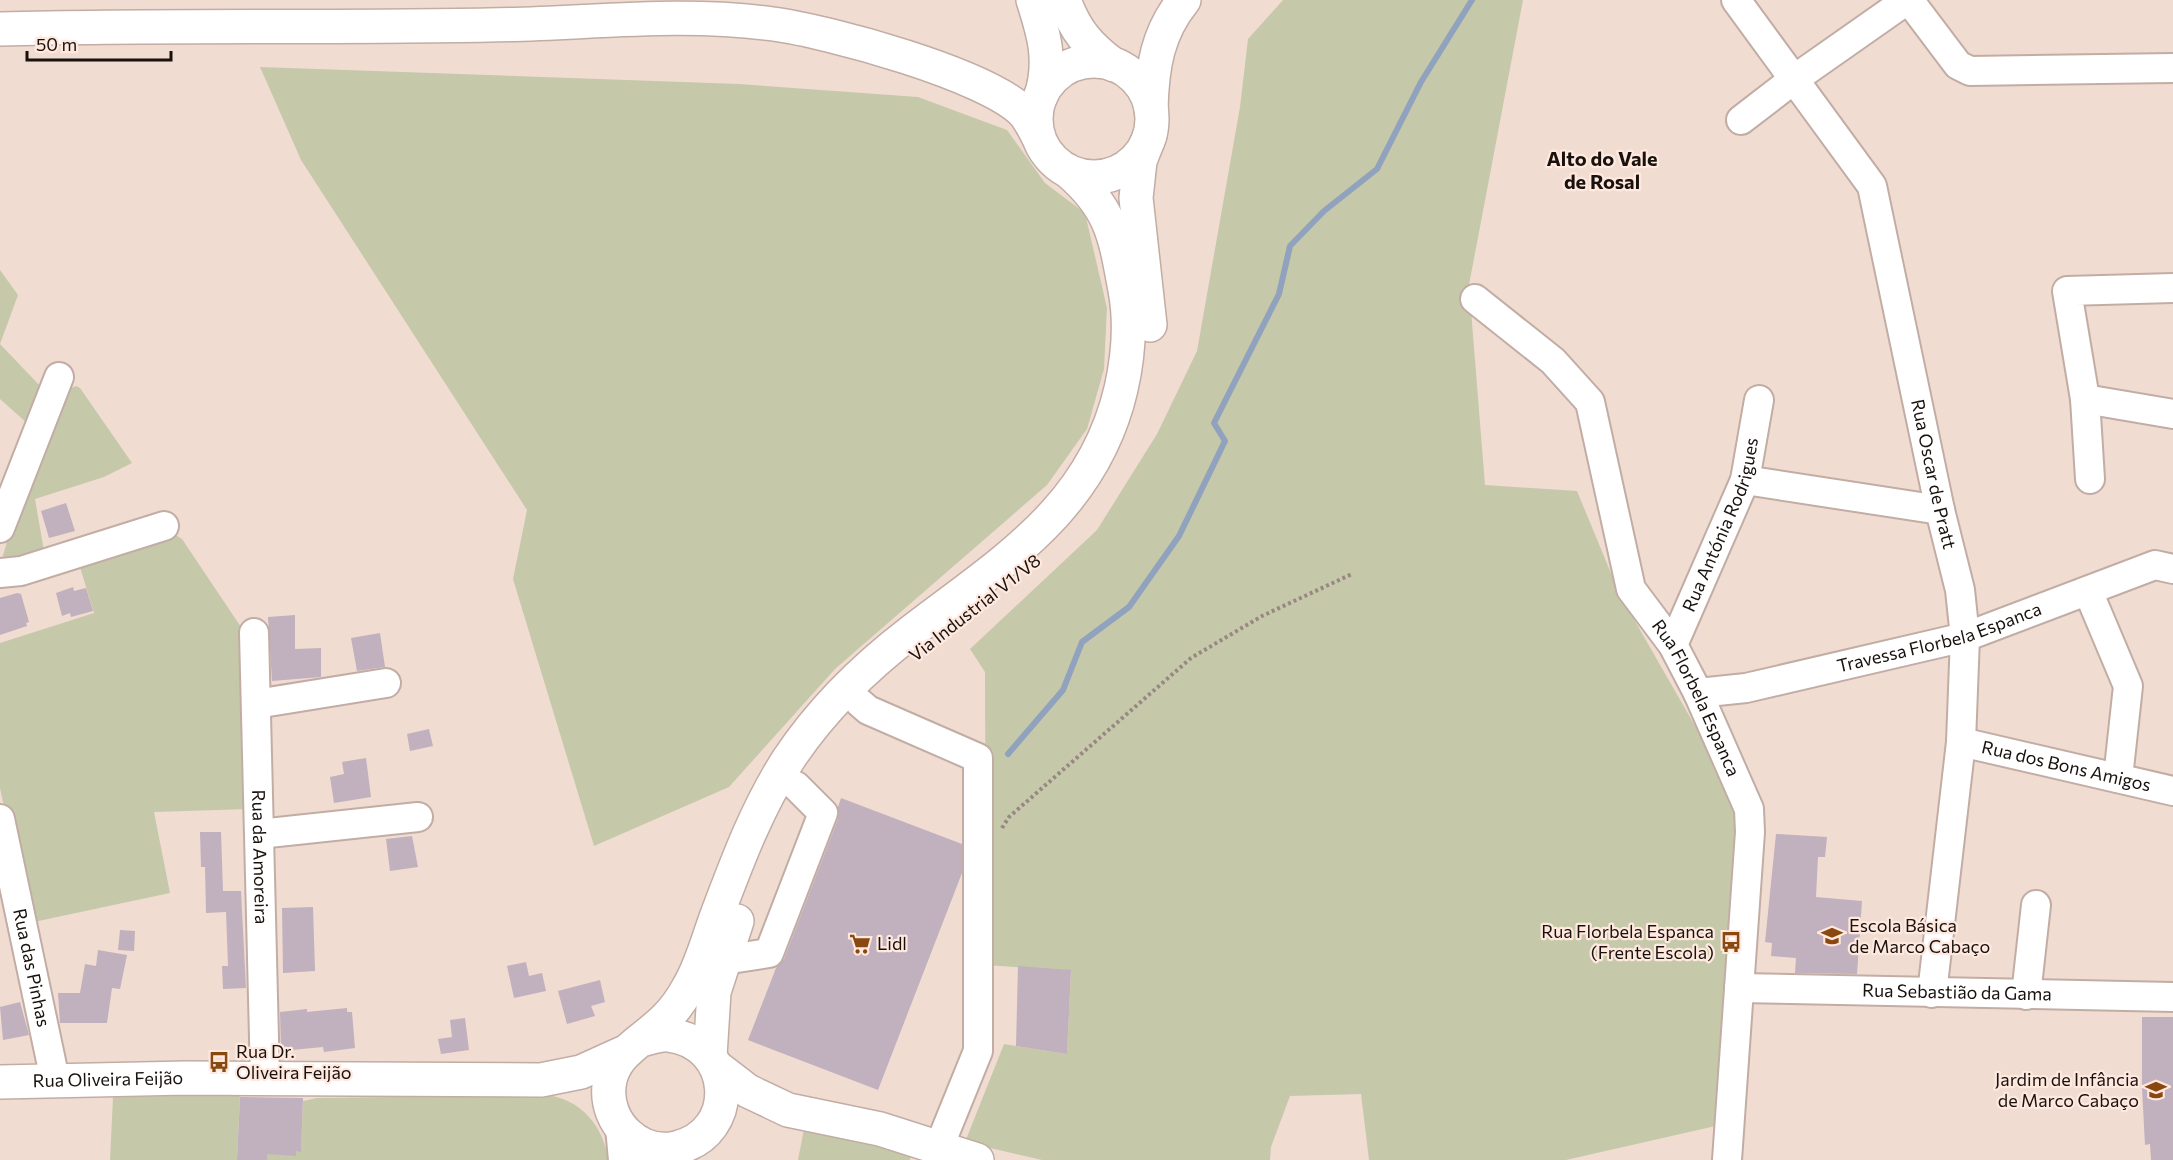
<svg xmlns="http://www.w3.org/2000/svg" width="2173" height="1160" font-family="Commissioner,sans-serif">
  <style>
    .green { fill: #c5c9a9 }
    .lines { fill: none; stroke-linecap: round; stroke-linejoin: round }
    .stream { stroke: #90a2bd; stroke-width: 6 }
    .building { fill: #c1b0bd }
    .minor-casing { stroke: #c2ada5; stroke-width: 32 }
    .major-casing { stroke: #c2ada5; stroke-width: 36 }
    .highway-casing { stroke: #c2ada5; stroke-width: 36 }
    .path { stroke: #978881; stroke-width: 4; stroke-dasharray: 3 3; stroke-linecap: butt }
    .minor { stroke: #fff; stroke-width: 28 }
    .major { stroke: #fff; stroke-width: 33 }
    .highway { stroke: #fff; stroke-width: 33 }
    .labels { text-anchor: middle; stroke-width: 4.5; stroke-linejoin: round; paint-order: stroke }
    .street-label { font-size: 18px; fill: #18110e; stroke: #ffe9df }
    .poi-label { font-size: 18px; fill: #18110e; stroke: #ffe9df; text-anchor: start }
    .neighbourhood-label { font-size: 20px; font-weight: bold; fill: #18110e; stroke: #ffe9df }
  </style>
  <rect width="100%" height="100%" fill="#f1dcd2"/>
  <g class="green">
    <path d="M 1283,0 L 1523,0 L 1469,285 L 1485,485 L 1577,491 L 1620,595 L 1737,799 L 1720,1125 L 1566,1160 L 1369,1160 L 1361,1094 L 1290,1096 L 1271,1147 L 1270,1160 L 1042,1160 L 965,1142 L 1004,1044 L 1067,1054 L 1071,971 L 986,965 L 985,672 L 970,649 L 1097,530 L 1157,434 L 1197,351 L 1240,107 L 1248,39 Z"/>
    <path d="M 260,67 L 739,84 L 918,97 L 1007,130 L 1045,183 L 1085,213 L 1107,308 L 1104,369 L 1087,429 L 1047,485 L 835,669 L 729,787 L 594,846 L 513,579 L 527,510 L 301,160 Z"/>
    <path d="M 0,270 L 18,295 L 0,344 L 42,388 L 28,424 L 0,399 Z"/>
    <path d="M 76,386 L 80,388 L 132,463 L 104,477 L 35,499 L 44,551 L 2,564 C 0,547 59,414 69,389 Z"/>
    <path d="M 174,534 L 182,539 L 245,633 L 249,809 L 154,812 L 170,893 L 29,923 L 0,788 L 0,643 L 94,613 L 79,564 Z"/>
    <path d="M 240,1095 L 237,1160 L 110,1160 L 113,1097 Z"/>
    <path d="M 545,1095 C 580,1098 604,1126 608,1160 L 267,1160 L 263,1150 L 296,1155 L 296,1151 L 301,1151 L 303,1101 L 317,1098 Z"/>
    <path d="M 804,1129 L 911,1155 L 910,1160 L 798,1160 Z"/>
  </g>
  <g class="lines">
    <path class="stream" d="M 1008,754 L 1063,690 L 1082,642 L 1129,607 L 1179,536 L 1225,441 L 1214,423 L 1279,294 L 1290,246 L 1324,211 L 1377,169 L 1421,82 L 1472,0"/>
  </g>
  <g class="building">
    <path d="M 66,503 L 75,531 L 49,538 L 41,511 Z"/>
    <path d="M 73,587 L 74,591 L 86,588 L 93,611 L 71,617 L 70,613 L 62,616 L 56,593 Z"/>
    <path d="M 17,593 L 21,594 L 29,622 L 26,623 L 27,626 L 0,635 L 0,598 Z"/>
    <path d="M 295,615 L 295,649 L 321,648 L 321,677 L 272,681 L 268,617 Z"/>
    <path d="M 380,633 L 385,667 L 357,671 L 351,638 Z"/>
    <path d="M 429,729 L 433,746 L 410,751 L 407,734 Z"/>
    <path d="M 366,758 L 371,797 L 334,803 L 330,777 L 344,774 L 342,762 Z"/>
    <path d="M 841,798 L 962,844 L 962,873 L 878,1090 L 748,1040 L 776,968 L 784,959 L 838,819 L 838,807 Z"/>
    <path d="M 200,832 L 221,832 L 223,891 L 241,891 L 246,988 L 223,989 L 222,966 L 228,966 L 226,912 L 206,913 L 205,867 L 201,867 Z"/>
    <path d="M 1776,834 L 1827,837 L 1825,857 L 1818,857 L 1816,897 L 1862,901 L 1857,974 L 1795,973 L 1796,958 L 1771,956 L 1772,943 L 1765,942 Z"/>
    <path d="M 412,836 L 418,867 L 390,871 L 386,839 Z"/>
    <path d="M 313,907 L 315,971 L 283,973 L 282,908 Z"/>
    <path d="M 120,930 L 135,931 L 134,951 L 118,950 Z"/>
    <path d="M 98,950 L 127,955 L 120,989 L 112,988 L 107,1023 L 60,1023 L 58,993 L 80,993 L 85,964 L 96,966 Z"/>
    <path d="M 526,962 L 529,976 L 542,973 L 546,991 L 514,998 L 507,966 Z"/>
    <path d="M 1018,966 L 1071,970 L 1067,1054 L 1016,1046 Z"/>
    <path d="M 600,980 L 605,1002 L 591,1006 L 595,1016 L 567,1024 L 558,991 Z"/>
    <path d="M 20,1002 L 29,1035 L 3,1040 L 0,1007 Z"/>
    <path d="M 347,1008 L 347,1012 L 352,1012 L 355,1048 L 324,1052 L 323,1047 L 281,1051 L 280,1012 L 307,1009 L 307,1012 Z"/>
    <path d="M 2142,1017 L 2173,1017 L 2173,1160 L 2151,1160 L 2150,1144 L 2145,1145 L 2142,1088 Z"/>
    <path d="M 465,1018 L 469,1050 L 441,1054 L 438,1039 L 452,1037 L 450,1020 Z"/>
    <path d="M 240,1097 L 303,1098 L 301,1152 L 296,1151 L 296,1156 L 267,1154 L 267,1160 L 237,1160 Z"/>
  </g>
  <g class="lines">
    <defs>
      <g id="minor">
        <path id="s1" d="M 1736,0 L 1872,186 L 1940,510 L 1960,590 L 1965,637 L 1961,742 L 1932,993"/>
        <path d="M 1909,0 L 1958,65 L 1970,71 L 2173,68"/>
        <path d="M 1741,120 L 1793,80 L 1907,0"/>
        <path id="s2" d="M 1475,299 L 1553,361 L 1590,402 L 1631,589 L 1673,645 L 1698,693 L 1749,809 L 1750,832 L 1727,1160"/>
        <path d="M 2085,399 L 2173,414"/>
        <path d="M 2090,479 L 2085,399 L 2067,291 L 2173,288"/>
        <path d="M 1745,480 L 1940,510"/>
        <path d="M 0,528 L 59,377"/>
        <path d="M 0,573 L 21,571 L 164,526"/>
        <path d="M 2088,591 L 2128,686 L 2118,778"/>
        <path id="s3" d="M 254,633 L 265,1079"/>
        <path id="s4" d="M 1673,645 L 1745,480 L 1759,400"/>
        <path id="s5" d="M 1698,693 L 1746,688 L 1965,637 L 2155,565 L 2173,569"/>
        <path d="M 860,703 L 868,710 L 978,758 L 978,1051 L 939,1147"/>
        <path d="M 256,704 L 386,683"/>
        <path id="s6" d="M 1961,742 L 2173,791"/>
        <path id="s7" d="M 0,819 L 55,1080"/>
        <path d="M 259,834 L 418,817"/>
        <path d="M 724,960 L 769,953 L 823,813 L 796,786"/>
        <path id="s8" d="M 1739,988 L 2173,997"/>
        <path d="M 2026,995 L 2036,905"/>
        <path d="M 620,1127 L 623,1160"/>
      </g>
      <g id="major">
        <path d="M 1033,0 C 1044,34 1052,61 1041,96"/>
        <path d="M 1064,0 C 1075,30 1088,46 1114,65"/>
        <circle cx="1094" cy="119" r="58"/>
        <path d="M 1150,135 L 1140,161 L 1136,198 L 1150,325"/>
        <path d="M 641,1040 C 650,1038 660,1034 669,1035 C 735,1043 741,1133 676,1148 C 639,1156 605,1123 609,1086 C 612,1052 646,1040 667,1017 C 675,1009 682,999 688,988 C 701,967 708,939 717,915 C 737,862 757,808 788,760 C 821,710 864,668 911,632 C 1002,562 1093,509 1121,389 C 1128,358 1131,322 1125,290 C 1115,236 1112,209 1068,171"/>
        <path d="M 710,1056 L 714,992 L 737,921"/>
        <path d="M 718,1068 L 748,1091 L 788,1110 L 880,1129 L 977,1160"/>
        <path id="s9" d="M 0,1082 L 187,1078 L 541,1080 L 581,1072 L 623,1053"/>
      </g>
      <g id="highway">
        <path d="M 0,29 C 163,25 326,28 489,25 C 584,24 679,11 773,24 C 827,31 989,75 1024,113 C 1030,120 1034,129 1038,136"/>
        <path d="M 1151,109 C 1152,68 1157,33 1184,0"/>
      </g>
    </defs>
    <use href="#minor" class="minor-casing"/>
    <use href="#major" class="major-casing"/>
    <use href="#highway" class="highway-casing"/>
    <path class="path" d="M 1002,828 L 1009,817 L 1191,658 L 1262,616 L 1352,574"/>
    <use href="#minor" class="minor"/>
    <use href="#major" class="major"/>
    <use href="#highway" class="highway"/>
  </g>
  <defs>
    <symbol id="school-bare" viewBox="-9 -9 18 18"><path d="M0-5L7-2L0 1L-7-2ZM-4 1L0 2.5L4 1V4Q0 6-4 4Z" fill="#884810" stroke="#ffe9df" stroke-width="2.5" paint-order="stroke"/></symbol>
    <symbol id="bus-bare" viewBox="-9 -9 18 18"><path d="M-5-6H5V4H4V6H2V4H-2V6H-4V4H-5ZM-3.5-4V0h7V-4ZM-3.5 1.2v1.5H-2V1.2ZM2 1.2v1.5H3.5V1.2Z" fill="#884810" stroke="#ffe9df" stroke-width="2.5" paint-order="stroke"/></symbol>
    <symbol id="supermarket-bare" viewBox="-9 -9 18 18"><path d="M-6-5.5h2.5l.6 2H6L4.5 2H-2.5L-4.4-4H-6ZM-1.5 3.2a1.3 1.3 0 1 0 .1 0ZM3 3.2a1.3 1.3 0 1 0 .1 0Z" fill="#884810" stroke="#ffe9df" stroke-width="2.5" paint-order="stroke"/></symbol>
  </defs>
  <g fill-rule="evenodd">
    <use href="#school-bare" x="1817" y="921" width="30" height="30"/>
    <use href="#bus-bare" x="1716" y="927" width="30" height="30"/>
    <use href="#supermarket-bare" x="845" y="929" width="30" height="30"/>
    <use href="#bus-bare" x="204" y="1047" width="30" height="30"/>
    <use href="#school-bare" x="2141" y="1075" width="30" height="30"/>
  </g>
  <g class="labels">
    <g class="street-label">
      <text dy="6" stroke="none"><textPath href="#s1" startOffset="525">Rua Oscar de Pratt</textPath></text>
      <text dy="6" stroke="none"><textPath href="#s4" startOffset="130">Rua Antónia Rodrigues</textPath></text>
      <text transform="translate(975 608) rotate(-38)" y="6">Via Industrial V1/V8</text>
      <text dy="6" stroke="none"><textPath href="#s5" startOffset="248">Travessa Florbela Espanca</textPath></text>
      <text dy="6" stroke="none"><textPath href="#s2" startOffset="474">Rua Florbela Espanca</textPath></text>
      <text dy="6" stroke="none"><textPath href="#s6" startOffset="108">Rua dos Bons Amigos</textPath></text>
      <text dy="6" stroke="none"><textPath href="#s3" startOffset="224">Rua da Amoreira</textPath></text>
      <text dy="6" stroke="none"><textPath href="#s7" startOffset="152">Rua das Pinhas</textPath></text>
      <text dy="6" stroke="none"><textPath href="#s8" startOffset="218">Rua Sebastião da Gama</textPath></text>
      <text dy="6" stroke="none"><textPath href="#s9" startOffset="108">Rua Oliveira Feijão</textPath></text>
    </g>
    <g class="poi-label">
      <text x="1849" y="932">Escola Básica<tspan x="1849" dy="21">de Marco Cabaço</tspan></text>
      <text x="1714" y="938" text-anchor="end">Rua Florbela Espanca<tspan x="1714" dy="21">(Frente Escola)</tspan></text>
      <text x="877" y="950">Lidl</text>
      <text x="236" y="1058">Rua Dr.<tspan x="236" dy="21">Oliveira Feijão</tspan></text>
      <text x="2139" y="1086" text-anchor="end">Jardim de Infância<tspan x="2139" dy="21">de Marco Cabaço</tspan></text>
    </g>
    <g class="neighbourhood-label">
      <text x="1602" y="166">Alto do Vale<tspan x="1602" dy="23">de Rosal</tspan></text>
    </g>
  </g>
  <path d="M27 51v9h144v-9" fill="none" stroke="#18110e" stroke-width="3"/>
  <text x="36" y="51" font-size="18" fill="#18110e" stroke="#ffe9df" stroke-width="4.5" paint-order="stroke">50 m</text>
</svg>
